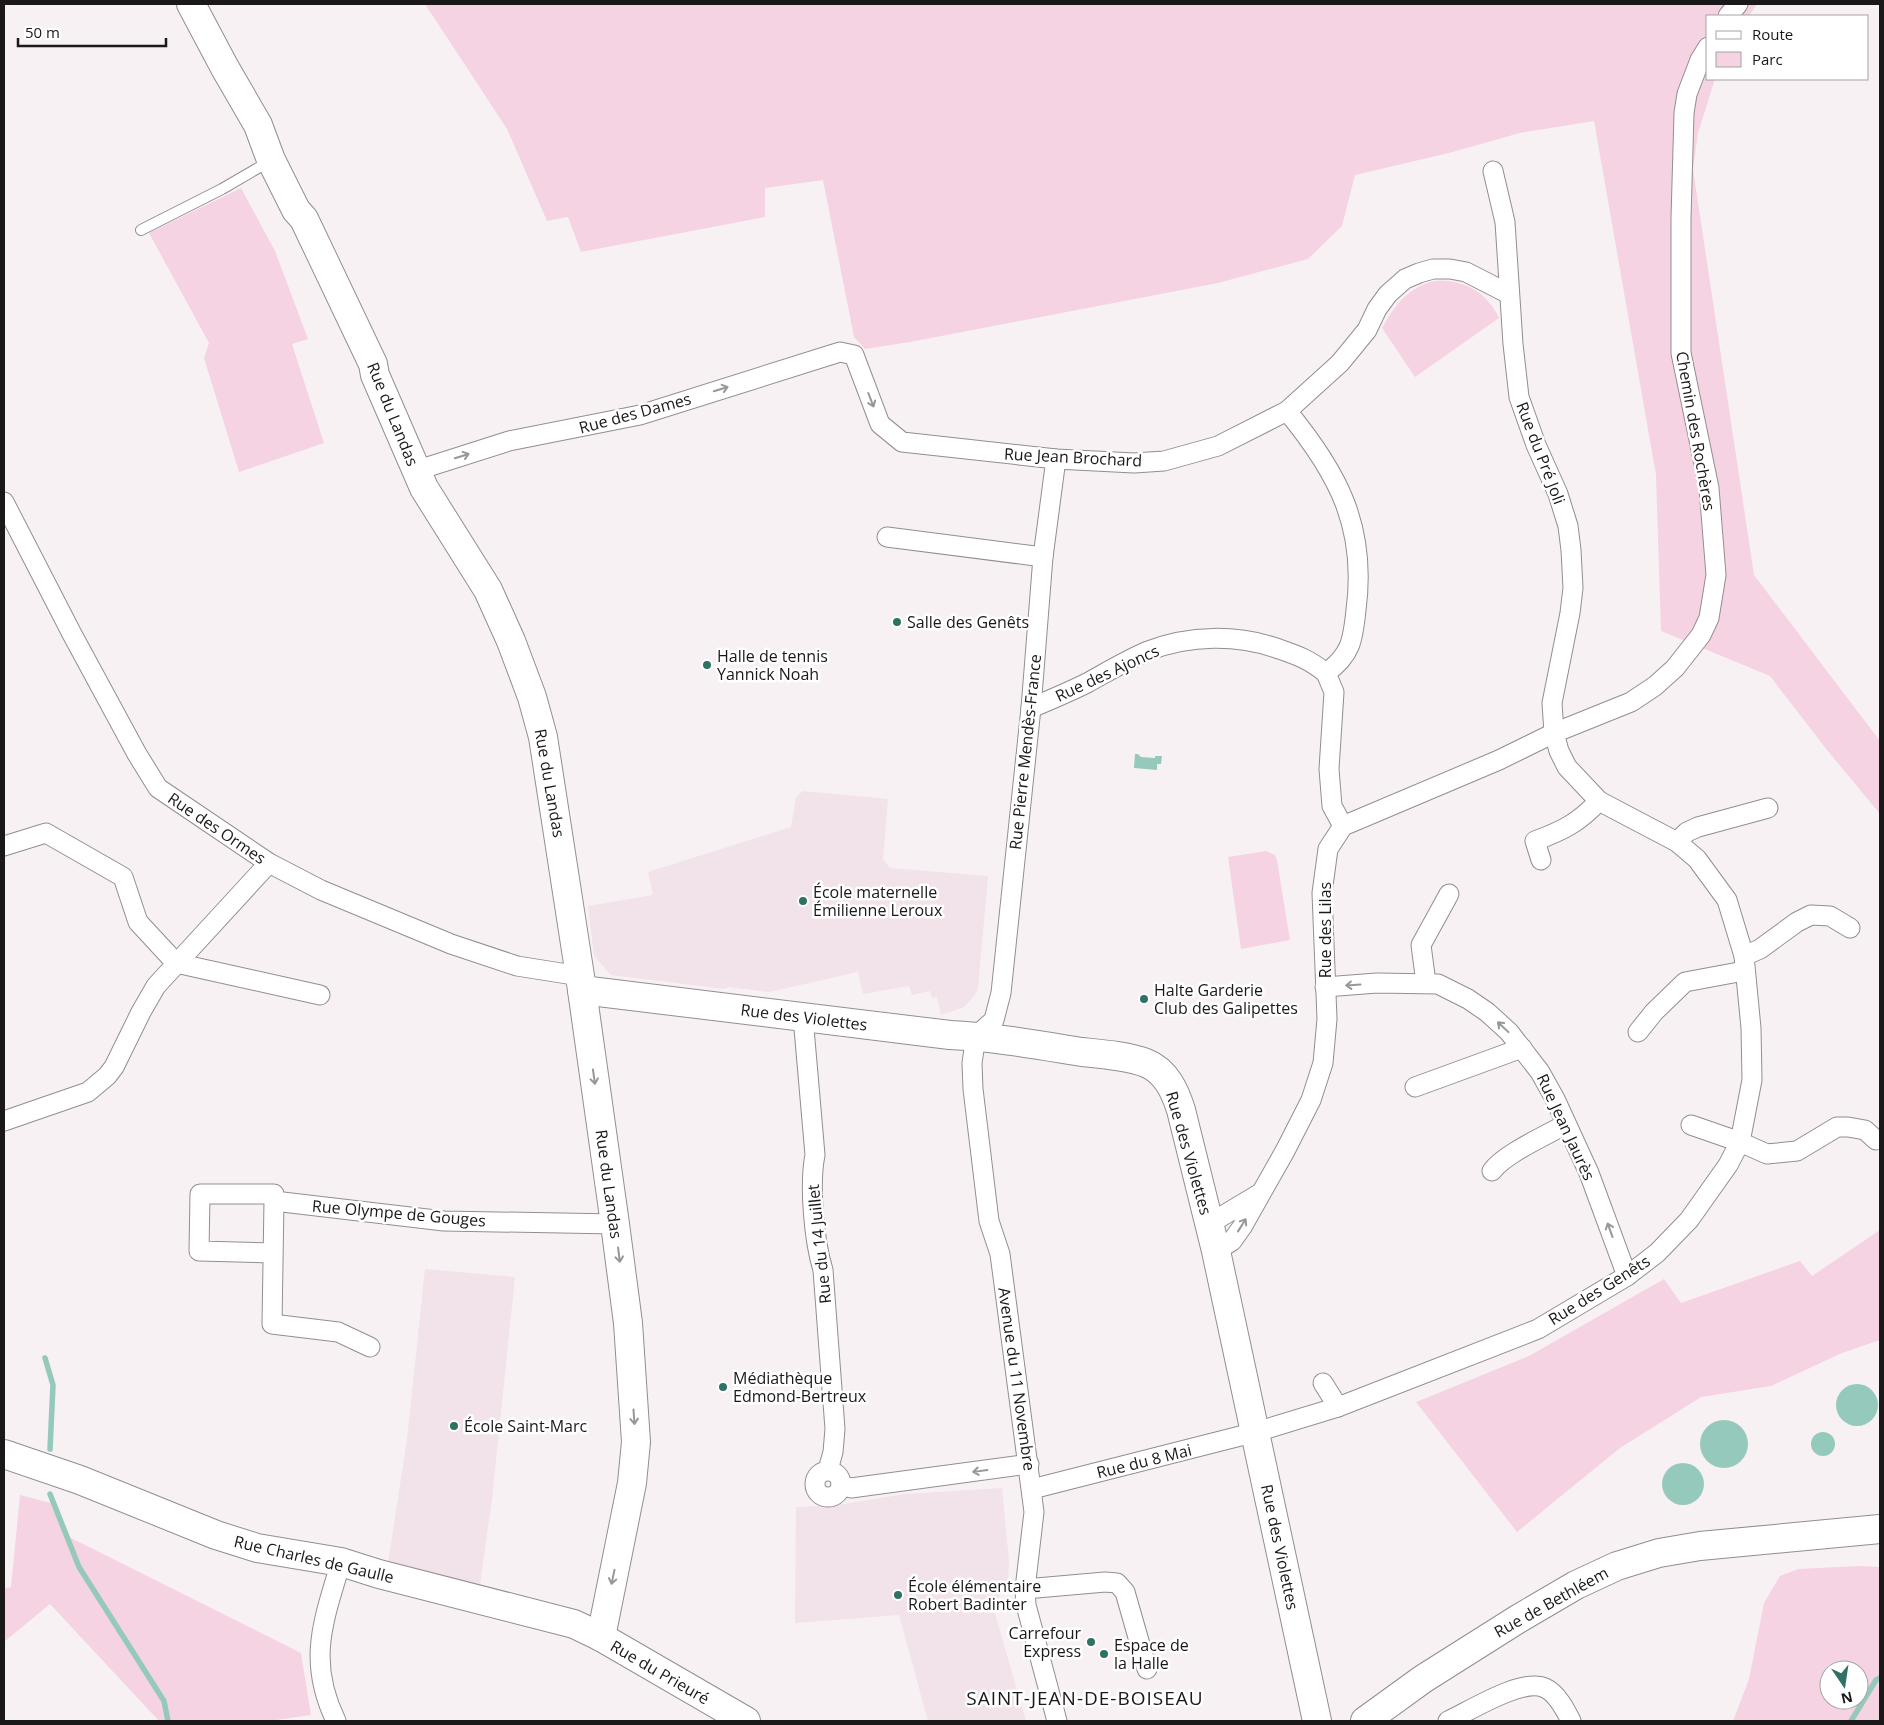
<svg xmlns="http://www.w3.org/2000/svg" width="1884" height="1725" font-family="'Open Sans',sans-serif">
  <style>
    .built { fill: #f2e2e9 }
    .green { fill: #f6d3e2; fill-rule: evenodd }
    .water { fill: #95c9bc }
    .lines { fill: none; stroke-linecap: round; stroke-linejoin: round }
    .stream { stroke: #95c9bc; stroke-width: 5.5 }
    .lane-casing { stroke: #948d90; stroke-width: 12 }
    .street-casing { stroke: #948d90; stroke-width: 21 }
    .secondary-casing { stroke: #948d90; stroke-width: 30 }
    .lane { stroke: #fff; stroke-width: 10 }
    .street { stroke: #fff; stroke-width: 19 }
    .secondary { stroke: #fff; stroke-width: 28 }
    .oneway { stroke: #989798 }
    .poi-dot { fill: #2f7264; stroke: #fff; stroke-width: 2 }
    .labels { text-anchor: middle; stroke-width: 5; stroke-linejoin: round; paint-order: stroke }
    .street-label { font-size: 16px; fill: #1a1819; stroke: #fff }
    .poi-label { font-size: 16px; fill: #1a1819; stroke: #fff; text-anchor: start }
    .quarter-label { font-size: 19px; letter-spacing: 1px; fill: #1a1819; stroke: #fff }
  </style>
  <rect width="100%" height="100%" fill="#f8f1f4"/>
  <g class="built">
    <path d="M 803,791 L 888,799 L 883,859 L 890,868 L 988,876 L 978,988 L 975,995 L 964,1007 L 941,1015 L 937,997 L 932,998 L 930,991 L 912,995 L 909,986 L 863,994 L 858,972 L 769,992 L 729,987 L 725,989 L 611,975 L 594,956 L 588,906 L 653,895 L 648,872 L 791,827 L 796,797 Z"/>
    <path d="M 425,1269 L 515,1277 L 492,1499 L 480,1585 L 388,1563 L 407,1439 Z"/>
    <path d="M 1002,1488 L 1009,1561 L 1008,1583 L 993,1607 L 1026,1721 L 928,1721 L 899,1615 L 795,1623 L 796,1507 L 838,1505 L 905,1494 Z"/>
  </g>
  <g class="green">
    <path d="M 425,4 L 1757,4 L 1749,16 L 1708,16 L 1708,79 L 1715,79 L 1698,133 L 1693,169 L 1754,575 L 1880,741 L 1880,814 L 1827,750 L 1770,676 L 1661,631 L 1656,475 L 1594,121 L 1520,133 L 1449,153 L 1355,175 L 1342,226 L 1308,259 L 1218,283 L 910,342 L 865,349 L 854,337 L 823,180 L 765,188 L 765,217 L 581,252 L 568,217 L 547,221 L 507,129 Z"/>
    <path d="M 241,188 L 275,251 L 308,339 L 292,344 L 324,443 L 239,472 L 204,358 L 209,343 L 149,233 Z"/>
    <path d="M 1435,281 C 1463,279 1487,292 1499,318 L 1415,377 L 1382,328 C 1395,305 1408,287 1435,281 Z"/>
    <path d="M 1266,851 L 1275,855 L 1277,860 L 1290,940 L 1241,949 L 1228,857 Z"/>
    <path d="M 1880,1230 L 1880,1340 L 1842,1353 L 1771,1386 L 1701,1397 L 1620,1448 L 1517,1532 L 1416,1402 L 1529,1356 L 1664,1279 L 1681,1303 L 1800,1261 L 1812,1276 Z"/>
    <path d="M 20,1495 L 55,1504 L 63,1534 L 301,1653 L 311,1715 L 269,1721 L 159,1721 L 50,1604 L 4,1642 L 4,1589 L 11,1587 Z"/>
    <path d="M 1859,1566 L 1880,1567 L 1880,1721 L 1733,1721 L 1749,1679 L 1764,1603 L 1780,1576 L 1798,1569 ZM 1829,1670 L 1859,1670 L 1859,1700 L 1829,1700 Z"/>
  </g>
  <g class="water">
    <path d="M 1135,754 L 1138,754 L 1141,757 L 1155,758 L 1155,756 L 1162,756 L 1161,764 L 1157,764 L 1157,770 L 1134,768 Z"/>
    <circle cx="1857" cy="1405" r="21"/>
    <circle cx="1724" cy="1444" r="24"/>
    <circle cx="1823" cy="1444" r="12"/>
    <circle cx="1683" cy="1484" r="21"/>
  </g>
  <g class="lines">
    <g class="stream">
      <path d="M 45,1358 L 53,1385 L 50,1449"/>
      <path d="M 50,1494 L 79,1567 L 164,1701 L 168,1721"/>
      <path d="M 1851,1721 L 1876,1680 L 1880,1678"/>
    </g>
    <defs>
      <path id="lane" d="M 141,230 L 222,189 L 270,161"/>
      <g id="street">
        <path d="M 1728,16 L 1738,4"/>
        <path d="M 1287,411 C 1338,473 1367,527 1356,610 C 1353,640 1351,655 1326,673 L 1334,692 L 1329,769 L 1332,806 L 1343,826"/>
        <path d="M 1056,459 L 1043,557 L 1031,708 L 1001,993 L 994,1020 L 976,1036 L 972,1063 L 973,1089 L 989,1221 L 1000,1254 L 1034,1512 L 1025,1589 L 1026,1605 L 1057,1721"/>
        <path d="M 415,471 L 509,441 L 640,415 L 840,352 L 854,355 L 880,424 L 902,442 L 1056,459 L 1134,463 L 1164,461 L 1218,446 L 1287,411 L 1340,363 L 1367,330 L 1377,309 L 1388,294 L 1405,279 L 1419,273 L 1433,269 L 1450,269 L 1466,272 L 1509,294"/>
        <path d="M 4,502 L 72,634 L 137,754 L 158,788 L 269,863 L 321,890 L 451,944 L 517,966 L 580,976"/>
        <path d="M 887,537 L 1043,557"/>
        <path d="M 1031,708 C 1050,700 1069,692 1087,683 C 1107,672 1127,660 1148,651 C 1189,635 1237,634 1279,649 C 1299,656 1308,659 1326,673"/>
        <path d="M 1677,842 L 1687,832 L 1698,827 L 1768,808"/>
        <path d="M 4,846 L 46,833 L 123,877 L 138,922 L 176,963"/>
        <path d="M 1541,860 L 1535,841 C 1564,830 1578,823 1599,801"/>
        <path d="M 1744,956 L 1760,949 L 1797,922 L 1811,915 L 1830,916 L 1850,928"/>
        <path d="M 176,963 L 320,995"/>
        <path d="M 1426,983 L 1421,945 L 1449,894"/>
        <path d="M 1325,987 L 1377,983 L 1438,984 L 1468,999 L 1487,1012 L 1509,1032 L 1540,1072 L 1555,1099 L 1589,1173 L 1627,1276"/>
        <path d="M 803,1017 L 815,1155 C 809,1185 814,1241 823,1270 L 835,1429 L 833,1452 L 828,1470"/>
        <path d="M 1638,1032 L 1654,1012 L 1685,982 L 1744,971"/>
        <path d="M 1415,1087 L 1522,1048"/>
        <path d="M 4,1121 L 88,1092 L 107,1076 L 114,1067 L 141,1012 L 156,986 L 269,863"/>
        <path d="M 1691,1125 L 1740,1142 L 1767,1154 L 1797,1151 L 1837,1127 L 1848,1127 L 1865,1130 L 1876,1140"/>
        <path d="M 1492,1171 C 1504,1154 1547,1135 1566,1124"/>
        <path d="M 1209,1224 L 1259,1194"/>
        <path d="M 1216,1251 L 1232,1241 L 1242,1227 L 1285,1151 L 1311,1100 L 1323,1063 L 1327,1019 L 1322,893 L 1328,849 L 1343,826 L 1499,760 L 1554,733 L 1631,702 L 1655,686 L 1675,668 L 1701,635 L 1709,618 L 1716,575 L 1709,488 L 1681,353 L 1681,218 L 1684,113 L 1687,94 L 1700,60 L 1708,47"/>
        <path d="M 272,1253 L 199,1251 L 200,1194 L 274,1194 L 274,1201"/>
        <path d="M 370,1347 L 338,1332 L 272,1324 L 274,1201 L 444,1221 L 615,1224"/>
        <path d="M 1323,1383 L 1338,1407"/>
        <circle cx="828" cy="1484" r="13"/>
        <path d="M 841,1485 L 851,1488 L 1029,1464"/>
        <path d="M 1032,1489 L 1256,1432 L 1338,1407 L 1538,1329 L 1627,1276 L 1657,1253 L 1689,1220 L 1728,1165 L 1740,1142 L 1752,1080 L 1751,1028 L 1744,956 L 1727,900 L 1697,859 L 1677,842 L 1599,801 L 1567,767 L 1559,751 L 1554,733 L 1552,703 L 1570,613 L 1573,588 L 1571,550 L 1568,526 L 1558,494 L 1536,445 L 1519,397 L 1513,344 L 1505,222 L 1493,171"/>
        <path d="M 1025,1589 L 1105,1582 L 1117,1583 L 1125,1592 L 1147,1669"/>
        <path d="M 336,1721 C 307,1661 323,1622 341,1562"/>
        <path d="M 1448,1721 C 1470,1711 1523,1677 1545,1688 C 1557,1693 1566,1711 1571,1721"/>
      </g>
      <g id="secondary">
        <path d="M 191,4 L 225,68 L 258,125 L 271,160 L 296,210 L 304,219 L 373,364 L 375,375 L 424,488 L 488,590 L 511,641 L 532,697 L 543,737 L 580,976 L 615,1224 L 628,1323 L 636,1442 L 632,1483 L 601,1637"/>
        <path d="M 582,990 L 950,1035 C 994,1037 1038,1045 1082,1052 C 1102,1054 1128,1056 1146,1063 C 1166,1071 1175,1091 1181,1110 L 1216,1251 L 1317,1721"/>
        <path d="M 4,1454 L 80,1480 L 216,1535 L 257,1548 L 341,1562 L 379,1574 L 574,1624 L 601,1637 L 746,1721"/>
        <path d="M 1365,1721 L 1423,1679 L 1518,1619 L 1576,1585 L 1617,1566 L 1659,1553 L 1700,1546 L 1880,1529"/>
      </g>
    </defs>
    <use href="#lane" class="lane-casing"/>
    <use href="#street" class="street-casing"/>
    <use href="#secondary" class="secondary-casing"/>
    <use href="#lane" class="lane"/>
    <use href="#street" class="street"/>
    <use href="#secondary" class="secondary"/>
  </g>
  <defs><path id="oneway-shaft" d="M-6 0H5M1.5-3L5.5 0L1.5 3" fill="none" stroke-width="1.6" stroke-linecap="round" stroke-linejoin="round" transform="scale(1.25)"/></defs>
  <g class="oneway">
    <use href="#oneway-shaft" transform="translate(721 389) rotate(-17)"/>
    <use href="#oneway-shaft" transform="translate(871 400) rotate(69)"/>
    <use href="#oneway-shaft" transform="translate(462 456) rotate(-17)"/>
    <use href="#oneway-shaft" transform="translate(1353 985) rotate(176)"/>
    <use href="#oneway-shaft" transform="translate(1503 1027) rotate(-137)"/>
    <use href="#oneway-shaft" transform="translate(594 1077) rotate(82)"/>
    <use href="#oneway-shaft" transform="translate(1242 1225) rotate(-58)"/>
    <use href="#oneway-shaft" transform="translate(1610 1230) rotate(-110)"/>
    <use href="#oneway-shaft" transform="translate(619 1255) rotate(83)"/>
    <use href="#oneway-shaft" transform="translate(634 1417) rotate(86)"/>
    <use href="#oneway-shaft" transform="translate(980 1471) rotate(172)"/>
    <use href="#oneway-shaft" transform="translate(613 1577) rotate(102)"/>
  </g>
  <g class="poi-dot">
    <circle cx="897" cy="622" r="5"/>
    <circle cx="707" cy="665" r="5"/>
    <circle cx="803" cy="901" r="5"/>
    <circle cx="1144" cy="999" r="5"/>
    <circle cx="723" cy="1387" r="5"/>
    <circle cx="454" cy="1426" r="5"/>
    <circle cx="898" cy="1595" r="5"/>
    <circle cx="1091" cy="1642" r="5"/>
    <circle cx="1104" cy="1654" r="5"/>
  </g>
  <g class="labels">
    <g class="street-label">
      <text transform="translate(635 413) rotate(-15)" y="6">Rue des Dames</text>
      <text transform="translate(393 414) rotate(68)" y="6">Rue du Landas</text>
      <text transform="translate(1696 431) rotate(80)" y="6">Chemin des Rochères</text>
      <text transform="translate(1541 453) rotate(69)" y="6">Rue du Pré Joli</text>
      <text transform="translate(1073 457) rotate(3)" y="6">Rue Jean Brochard</text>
      <text transform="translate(1107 673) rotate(-25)" y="6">Rue des Ajoncs</text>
      <text transform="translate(1025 752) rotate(-84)" y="6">Rue Pierre Mendès-France</text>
      <text transform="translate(550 783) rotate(80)" y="6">Rue du Landas</text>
      <text transform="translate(217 828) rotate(34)" y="6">Rue des Ormes</text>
      <text transform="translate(1325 930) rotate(-90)" y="6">Rue des Lilas</text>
      <text transform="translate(804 1017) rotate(7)" y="6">Rue des Violettes</text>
      <text transform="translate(1566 1127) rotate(65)" y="6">Rue Jean Jaurès</text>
      <text transform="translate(1189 1153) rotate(74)" y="6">Rue des Violettes</text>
      <text transform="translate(609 1184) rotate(82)" y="6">Rue du Landas</text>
      <text transform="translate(399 1213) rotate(5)" y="6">Rue Olympe de Gouges</text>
      <text transform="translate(819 1244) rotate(-96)" y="6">Rue du 14 Juillet</text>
      <text transform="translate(1599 1290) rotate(-32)" y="6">Rue des Genêts</text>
      <text transform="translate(1017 1379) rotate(82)" y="6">Avenue du 11 Novembre</text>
      <text transform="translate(1144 1461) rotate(-14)" y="6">Rue du 8 Mai</text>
      <text transform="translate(1280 1547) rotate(78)" y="6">Rue des Violettes</text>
      <text transform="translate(314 1559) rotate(13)" y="6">Rue Charles de Gaulle</text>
      <text transform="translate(1551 1602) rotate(-29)" y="6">Rue de Bethléem</text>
      <text transform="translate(660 1672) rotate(30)" y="6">Rue du Prieuré</text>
    </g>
    <g class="poi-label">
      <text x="907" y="628">Salle des Genêts</text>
      <text x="717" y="662">Halle de tennis<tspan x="717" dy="18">Yannick Noah</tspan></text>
      <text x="813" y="898">École maternelle<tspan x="813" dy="18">Émilienne Leroux</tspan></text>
      <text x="1154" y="996">Halte Garderie<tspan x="1154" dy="18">Club des Galipettes</tspan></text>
      <text x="733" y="1384">Médiathèque<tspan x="733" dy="18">Edmond-Bertreux</tspan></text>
      <text x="464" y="1432">École Saint-Marc</text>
      <text x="908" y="1592">École élémentaire<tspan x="908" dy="18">Robert Badinter</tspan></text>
      <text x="1081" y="1639" text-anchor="end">Carrefour<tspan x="1081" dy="18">Express</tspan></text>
      <text x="1114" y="1651">Espace de<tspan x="1114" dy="18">la Halle</tspan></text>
    </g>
    <g class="quarter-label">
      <text x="1085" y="1705">SAINT-JEAN-DE-BOISEAU</text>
    </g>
  </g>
  <rect width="1884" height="1725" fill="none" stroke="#1a1819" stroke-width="10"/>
  <rect x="1706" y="15" width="162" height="65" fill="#ffffff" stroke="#a3a3a3"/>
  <rect x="1716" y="31" width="25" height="8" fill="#ffffff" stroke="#a3a3a3"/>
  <text x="1752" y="40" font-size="15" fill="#1a1819">Route</text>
  <rect x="1716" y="52" width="25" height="15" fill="#f6d3e2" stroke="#a3a3a3"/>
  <text x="1752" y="65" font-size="15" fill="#1a1819">Parc</text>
  <g transform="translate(1844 1685) rotate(167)"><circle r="24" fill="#ffffff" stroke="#a3a3a3"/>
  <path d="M0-4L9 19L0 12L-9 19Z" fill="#2f7264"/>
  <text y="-8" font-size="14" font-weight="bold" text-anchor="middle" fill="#1a1819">N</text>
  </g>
  <path d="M18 38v8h148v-8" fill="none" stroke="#1a1819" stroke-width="2.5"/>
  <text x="25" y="38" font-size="15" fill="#1a1819" stroke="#ffffff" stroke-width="4" paint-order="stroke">50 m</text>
</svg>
